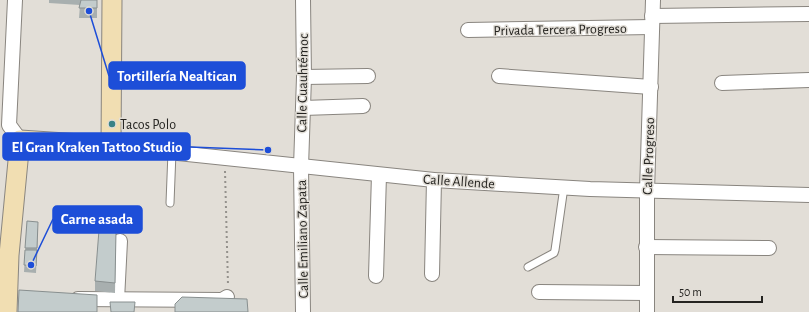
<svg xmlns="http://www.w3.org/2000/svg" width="809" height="312" font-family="'Alegreya Sans',sans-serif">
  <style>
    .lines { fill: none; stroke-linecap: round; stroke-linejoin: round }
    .lane-casing { stroke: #89857f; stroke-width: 9 }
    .street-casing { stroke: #89857f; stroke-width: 16 }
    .secondary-casing { stroke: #89857f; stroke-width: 21 }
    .path { stroke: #94918c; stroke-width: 2; stroke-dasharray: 2 3; stroke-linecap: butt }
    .lane { stroke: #fff; stroke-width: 7 }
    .street { stroke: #fff; stroke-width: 14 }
    .secondary { stroke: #f1deb2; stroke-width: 19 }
    .wall { fill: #a8afaf }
    .building { fill: #c3cccc; stroke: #888f8f }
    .poi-dot { fill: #3b8386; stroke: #e2ded7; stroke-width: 1.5 }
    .labels { text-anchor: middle; stroke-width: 3; stroke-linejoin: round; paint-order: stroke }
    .street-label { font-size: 14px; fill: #252421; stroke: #e2ded7 }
    .poi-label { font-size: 14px; fill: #252421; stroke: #e2ded7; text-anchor: start }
    .leader { fill: none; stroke: #1d4ed8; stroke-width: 1.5 }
    .callout-dot { fill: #1d4ed8; stroke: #e2ded7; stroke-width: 1.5 }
    .callout { fill: #1d4ed8; stroke: #1d4ed8; stroke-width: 1.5 }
    .callout-label { font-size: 15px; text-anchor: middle; font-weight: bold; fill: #fff }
  </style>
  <rect width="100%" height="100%" fill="#e2ded7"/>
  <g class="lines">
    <defs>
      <g id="lane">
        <path d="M 170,203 L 172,152"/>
        <path d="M 528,267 L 554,253 L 555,250 L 564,187"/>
      </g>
      <g id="street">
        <path d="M 15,0 L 9,125 L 20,140"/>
        <path d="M 303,0 L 304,77 L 301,167 L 303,312"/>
        <path d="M 652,16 L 809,14"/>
        <path d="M 468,30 L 652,27"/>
        <path d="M 499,76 L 651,87"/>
        <path d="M 304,77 L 368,76"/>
        <path d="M 722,83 L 809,80"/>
        <path d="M 303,108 L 363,106"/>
        <path d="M 111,146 L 434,180 L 590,189 L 809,195"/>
        <path d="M 646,247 L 769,248"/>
        <path d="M 432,274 L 434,180"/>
        <path d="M 376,276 L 379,175"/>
        <path d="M 539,292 L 646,293"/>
        <path d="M 78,299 L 222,300 L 227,297"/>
        <path d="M 117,300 L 120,241"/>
        <path d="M 647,312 L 647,191 L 653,0"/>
      </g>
      <path id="secondary" d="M 7,312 L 9,255 L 20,140 L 111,146 L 112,0"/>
    </defs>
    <use href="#lane" class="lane-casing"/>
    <use href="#street" class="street-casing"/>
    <use href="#secondary" class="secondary-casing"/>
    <path class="path" d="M 225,171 L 228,285"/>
    <use href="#lane" class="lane"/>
    <use href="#street" class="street"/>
    <use href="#secondary" class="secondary"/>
  </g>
  <g class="wall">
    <path d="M 49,0 L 97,0 L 97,18 L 79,18 L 80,5 L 49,3 Z"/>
    <path d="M 27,221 L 38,229 L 36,273 L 24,272 Z"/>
    <path d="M 116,232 L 115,293 L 95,291 L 95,281 Z"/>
  </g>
  <g class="building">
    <path d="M 81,0 L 97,0 L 97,8 L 79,8 Z"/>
    <path d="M 27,221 L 38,222 L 37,248 L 25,248 Z"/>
    <path d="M 99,230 L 116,232 L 115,283 L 95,281 Z"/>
    <path d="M 25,250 L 37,250 L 36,266 L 24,265 Z"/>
    <path d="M 19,290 L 97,295 L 97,312 L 18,312 Z"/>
    <path d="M 182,297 L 247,299 L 248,312 L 175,312 L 175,304 Z"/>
    <path d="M 110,302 L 135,302 L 134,312 L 111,312 Z"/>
  </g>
  <circle class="poi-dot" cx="112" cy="124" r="4"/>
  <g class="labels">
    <g class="street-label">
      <text transform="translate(560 29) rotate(-1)" y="5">Privada Tercera Progreso</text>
      <text transform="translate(302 83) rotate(-89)" y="5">Calle Cuauhtémoc</text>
      <text transform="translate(648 156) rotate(-88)" y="5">Calle Progreso</text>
      <text transform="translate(459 181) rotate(4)" y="5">Calle Allende</text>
      <text transform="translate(302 239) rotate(-91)" y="5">Calle Emiliano Zapata</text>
    </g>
    <g class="poi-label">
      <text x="120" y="129">Tacos Polo</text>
    </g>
  </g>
  <path class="leader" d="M89 11L109 76M268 150L190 147M31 265L53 219"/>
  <g class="callout-dot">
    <circle cx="89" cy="11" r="4"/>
    <circle cx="268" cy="150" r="4"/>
    <circle cx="31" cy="265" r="4"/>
  </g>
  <g class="callout">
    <rect x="109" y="62" width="136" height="27" rx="4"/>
    <rect x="3" y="133" width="187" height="27" rx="4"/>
    <rect x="53" y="206" width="89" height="27" rx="4"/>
  </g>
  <g class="callout-label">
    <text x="177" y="81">Tortillería Nealtican</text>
    <text x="97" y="152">El Gran Kraken Tattoo Studio</text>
    <text x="97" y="224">Carne asada</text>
  </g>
  <path d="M673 296v6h89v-6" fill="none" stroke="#252421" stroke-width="2"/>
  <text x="679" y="296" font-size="12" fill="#252421" stroke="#e2ded7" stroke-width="3" paint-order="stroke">50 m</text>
</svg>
